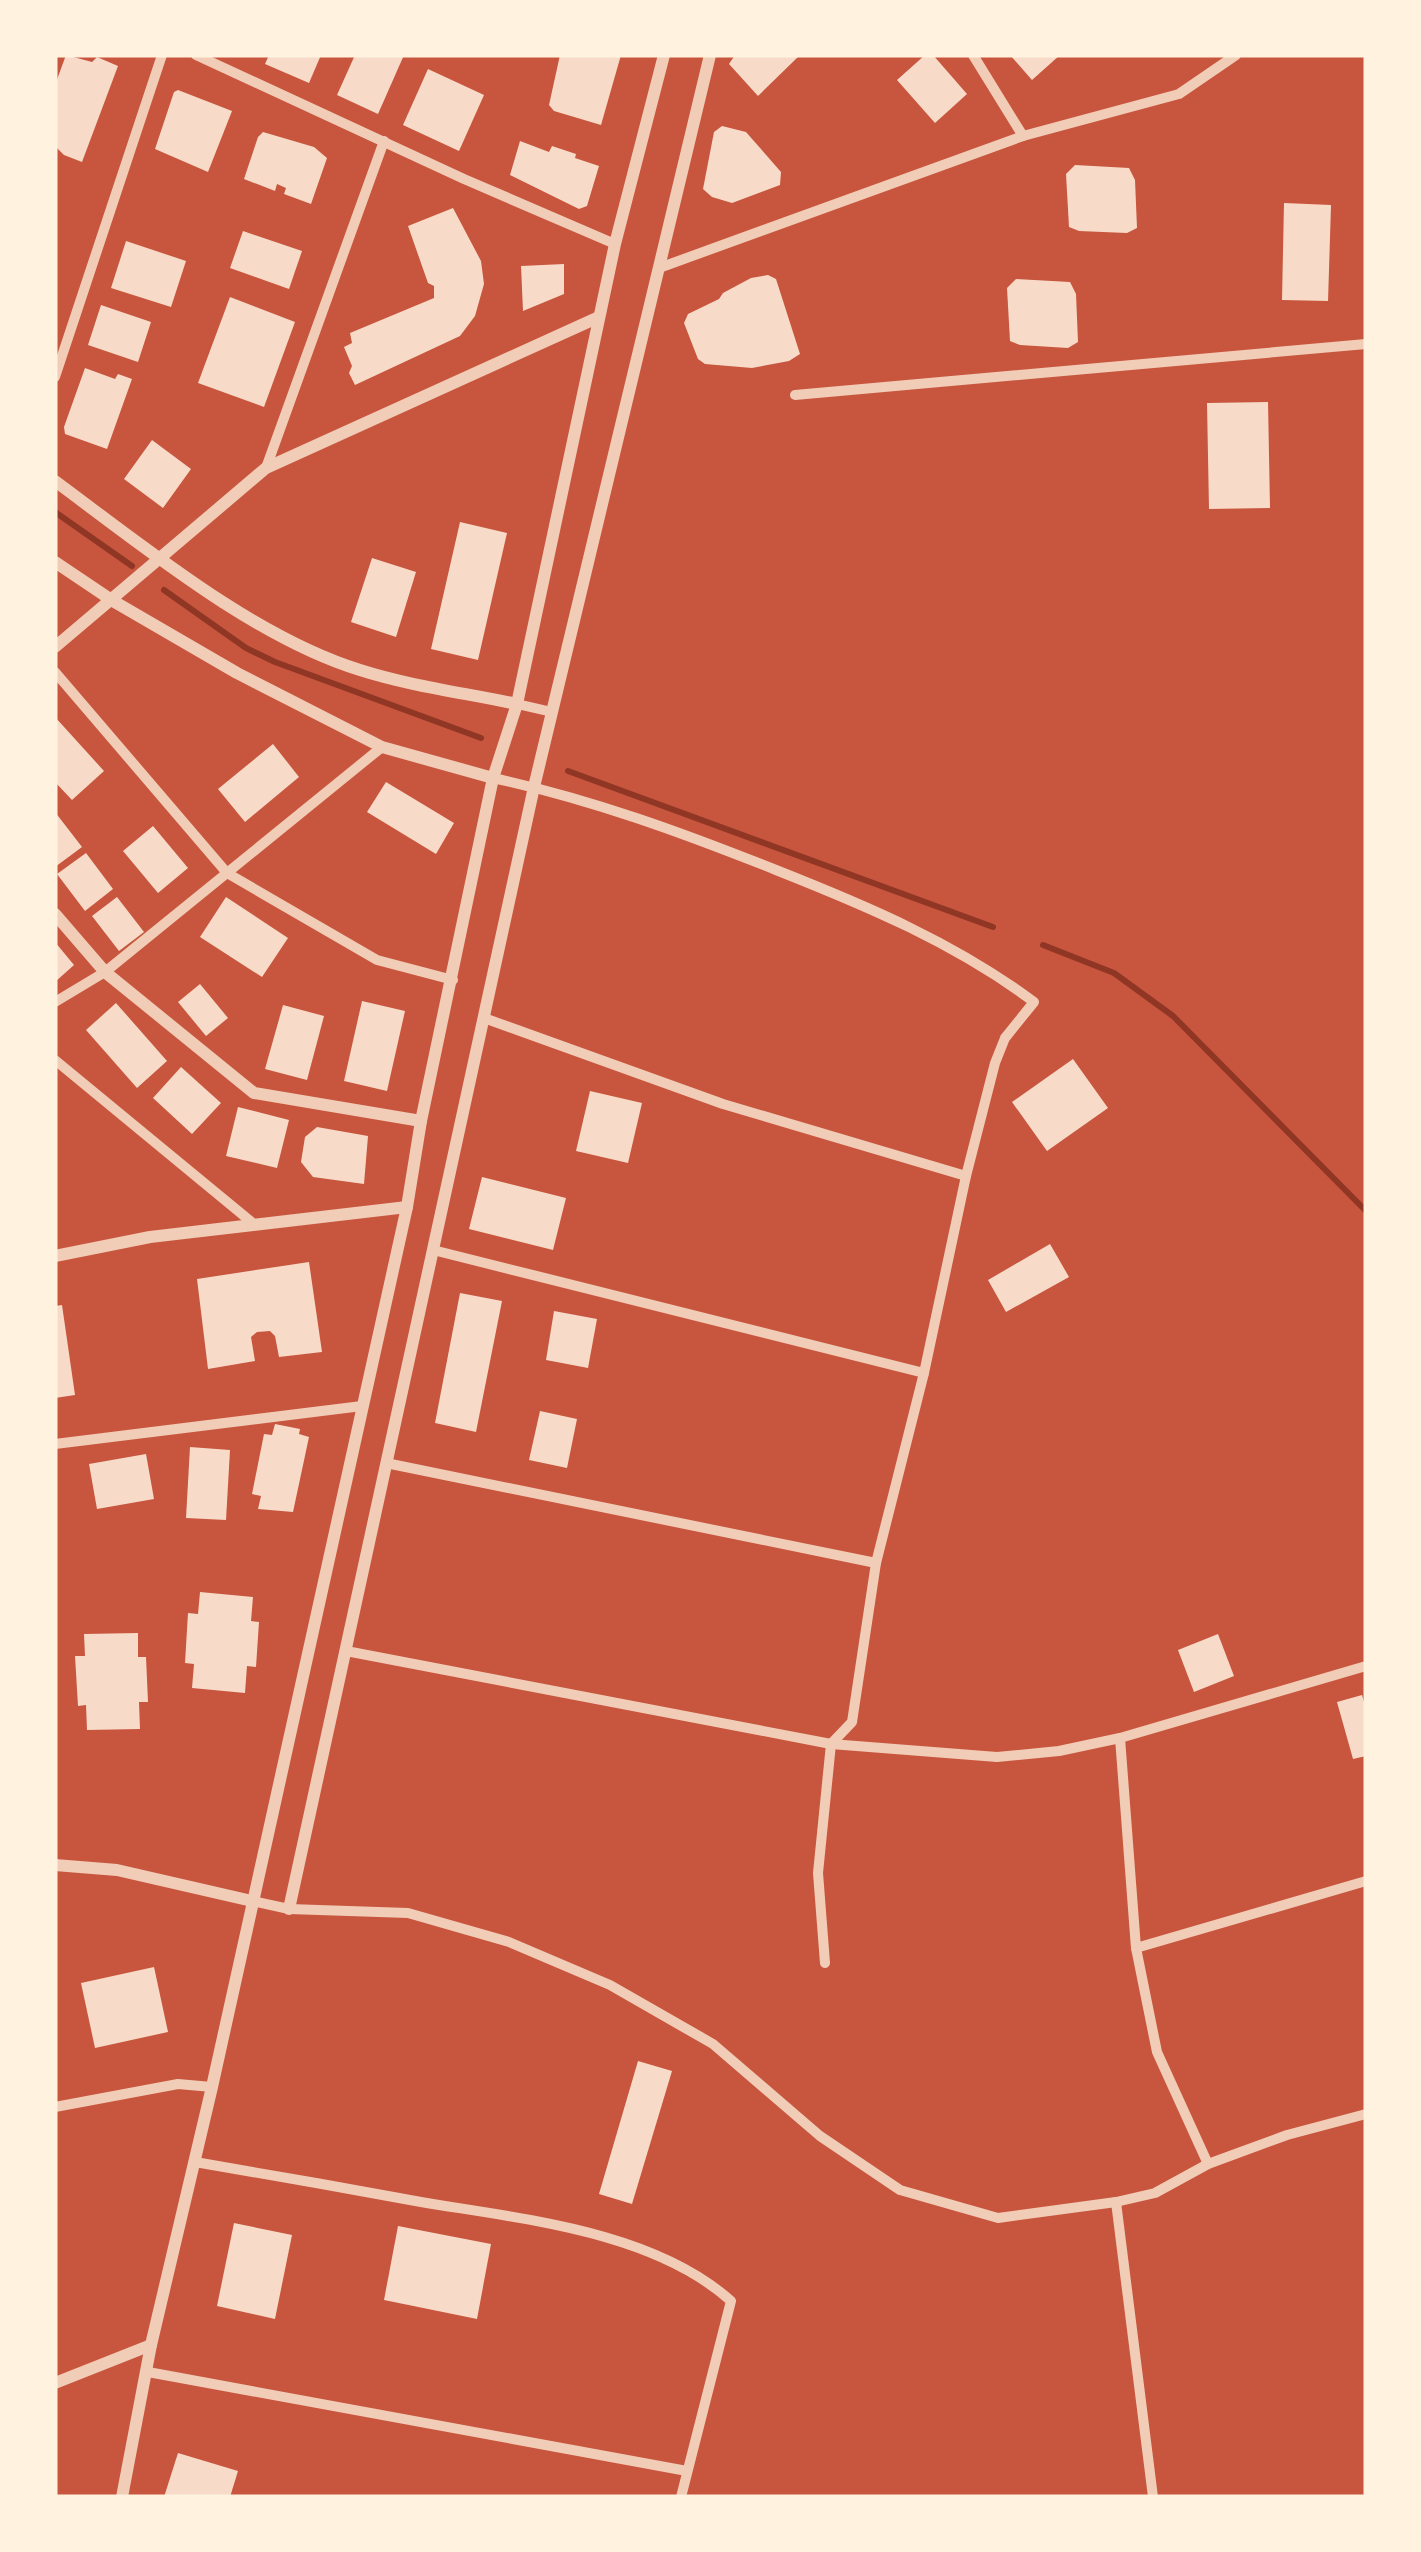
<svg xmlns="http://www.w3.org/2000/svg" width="1421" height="2552" font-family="'Space Grotesk',sans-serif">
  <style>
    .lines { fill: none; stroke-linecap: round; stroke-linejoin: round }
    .stream { stroke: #8f3625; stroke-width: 6 }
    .building { fill: #f7dbc8 }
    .minor { stroke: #f1ccb7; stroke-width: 10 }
    .tertiary { stroke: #f1ccb7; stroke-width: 12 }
  </style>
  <rect width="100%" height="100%" fill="#c8553d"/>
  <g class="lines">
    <g class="stream">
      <path d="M 55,512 L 132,566"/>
      <path d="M 164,590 L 246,648 L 275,662 L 481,738"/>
      <path d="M 568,771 L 993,927"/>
      <path d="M 1043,945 L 1114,973 L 1173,1016 L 1366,1211"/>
    </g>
  </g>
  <g class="building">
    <path d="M 66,55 L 92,62 L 97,57 L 118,66 L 82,162 L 64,155 L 55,146 L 55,85 Z"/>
    <path d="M 269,55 L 321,55 L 309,83 L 265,64 Z"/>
    <path d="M 355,55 L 404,55 L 378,114 L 337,95 Z"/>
    <path d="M 560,55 L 621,55 L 601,125 L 554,111 L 549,105 Z"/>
    <path d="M 735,55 L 800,55 L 758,96 L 729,64 Z"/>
    <path d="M 925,55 L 933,55 L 967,94 L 935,123 L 897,80 Z"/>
    <path d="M 1010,55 L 1060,55 L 1032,80 Z"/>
    <path d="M 428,69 L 484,95 L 459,151 L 403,125 Z"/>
    <path d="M 178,90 L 232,111 L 208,172 L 155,149 L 174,92 Z"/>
    <path d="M 722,126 L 746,132 L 781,172 L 780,185 L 732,203 L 712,197 L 703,189 L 714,132 Z"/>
    <path d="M 263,132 L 314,147 L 327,158 L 311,204 L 284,194 L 286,188 L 277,184 L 275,191 L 244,179 L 258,137 Z"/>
    <path d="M 520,141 L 549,152 L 552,146 L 576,154 L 575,158 L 599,166 L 587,206 L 579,209 L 510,175 Z"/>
    <path d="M 1075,165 L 1129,168 L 1135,180 L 1137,228 L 1127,233 L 1079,231 L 1069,227 L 1066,174 Z"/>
    <path d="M 1284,203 L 1331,205 L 1328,301 L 1282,300 Z"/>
    <path d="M 453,208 L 481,261 L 484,284 L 475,316 L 460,336 L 355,385 L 349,373 L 352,366 L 344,347 L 352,343 L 350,333 L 434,298 L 434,286 L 428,283 L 408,226 Z"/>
    <path d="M 243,231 L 302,251 L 289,289 L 230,268 Z"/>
    <path d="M 126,241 L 186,261 L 171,307 L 111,288 Z"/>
    <path d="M 564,264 L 564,294 L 523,311 L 521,266 Z"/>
    <path d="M 768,275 L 776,279 L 800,354 L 789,361 L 752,368 L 705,364 L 698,359 L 684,323 L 688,314 L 719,299 L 723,293 L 751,278 Z"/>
    <path d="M 1016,279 L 1070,282 L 1076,294 L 1078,342 L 1068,348 L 1020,345 L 1010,341 L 1007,288 Z"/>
    <path d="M 230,297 L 295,322 L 264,407 L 198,383 Z"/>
    <path d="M 101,305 L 151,322 L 138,362 L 88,345 Z"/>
    <path d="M 85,368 L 115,379 L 118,374 L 132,379 L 107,449 L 65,434 L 64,427 Z"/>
    <path d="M 1268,402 L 1270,508 L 1209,509 L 1207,403 Z"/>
    <path d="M 152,440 L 191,469 L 163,508 L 124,479 Z"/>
    <path d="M 460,522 L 507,533 L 478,660 L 431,649 Z"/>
    <path d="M 372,558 L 416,572 L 396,637 L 351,622 Z"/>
    <path d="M 55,717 L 104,771 L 72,800 L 55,782 Z"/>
    <path d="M 273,744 L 299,777 L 245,822 L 218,789 Z"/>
    <path d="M 386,782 L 454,823 L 436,854 L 367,812 Z"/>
    <path d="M 55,812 L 82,847 L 55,867 Z"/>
    <path d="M 153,826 L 188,868 L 158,893 L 123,851 Z"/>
    <path d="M 86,853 L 113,889 L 85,911 L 57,874 Z"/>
    <path d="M 117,897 L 144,932 L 119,951 L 92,916 Z"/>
    <path d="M 226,897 L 288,938 L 262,977 L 200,937 Z"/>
    <path d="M 55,942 L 74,965 L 55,982 Z"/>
    <path d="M 200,984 L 228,1018 L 206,1036 L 178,1002 Z"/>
    <path d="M 362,1001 L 405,1011 L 387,1091 L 344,1081 Z"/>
    <path d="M 116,1003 L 167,1061 L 137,1088 L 86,1030 Z"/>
    <path d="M 283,1005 L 324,1016 L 307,1080 L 265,1069 Z"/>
    <path d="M 1073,1059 L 1108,1108 L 1047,1151 L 1012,1102 Z"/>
    <path d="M 181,1067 L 221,1103 L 192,1134 L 153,1098 Z"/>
    <path d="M 590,1091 L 642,1103 L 628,1163 L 576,1151 Z"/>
    <path d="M 238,1107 L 289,1120 L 277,1168 L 226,1156 Z"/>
    <path d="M 317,1127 L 368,1136 L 364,1184 L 313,1177 L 301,1162 L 305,1137 Z"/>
    <path d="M 482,1177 L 566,1198 L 553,1250 L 469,1229 Z"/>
    <path d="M 1050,1244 L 1069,1277 L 1006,1312 L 988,1280 Z"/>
    <path d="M 309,1262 L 322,1352 L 279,1357 L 275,1336 L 270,1331 L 257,1332 L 251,1337 L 255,1361 L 208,1369 L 197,1279 Z"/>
    <path d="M 460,1293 L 502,1301 L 476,1432 L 435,1423 Z"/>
    <path d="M 62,1305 L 75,1395 L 55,1398 L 55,1306 Z"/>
    <path d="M 554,1311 L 597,1319 L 588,1368 L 546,1360 Z"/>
    <path d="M 540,1411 L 577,1419 L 567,1468 L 529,1460 Z"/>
    <path d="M 275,1424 L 300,1429 L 299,1434 L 309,1437 L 293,1512 L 258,1509 L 261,1496 L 252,1494 L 264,1434 L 272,1435 Z"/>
    <path d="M 190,1447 L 230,1450 L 226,1520 L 186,1518 Z"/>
    <path d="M 146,1454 L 154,1499 L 97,1509 L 89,1464 Z"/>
    <path d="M 200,1592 L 253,1597 L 251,1621 L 259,1622 L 256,1667 L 247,1666 L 245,1693 L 192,1688 L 194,1664 L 185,1663 L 188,1613 L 198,1614 Z"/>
    <path d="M 138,1633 L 138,1657 L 146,1657 L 148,1702 L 139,1702 L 140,1729 L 87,1730 L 86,1705 L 78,1706 L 75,1656 L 85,1656 L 84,1634 Z"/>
    <path d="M 1218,1634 L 1234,1676 L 1194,1692 L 1178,1650 Z"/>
    <path d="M 1362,1695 L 1366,1709 L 1366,1756 L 1353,1759 L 1337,1702 Z"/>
    <path d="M 154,1967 L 168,2032 L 95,2048 L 81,1983 Z"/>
    <path d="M 638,2061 L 672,2071 L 632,2204 L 599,2194 Z"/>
    <path d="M 234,2223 L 292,2235 L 275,2319 L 217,2306 Z"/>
    <path d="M 398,2226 L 491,2244 L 477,2319 L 384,2300 Z"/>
    <path d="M 178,2453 L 238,2471 L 230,2497 L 164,2497 Z"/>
  </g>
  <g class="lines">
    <g class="minor">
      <path d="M 196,55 L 464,179 L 615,244"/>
      <path d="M 973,55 L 1023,136"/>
      <path d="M 659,268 L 1023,136 L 1179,94 L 1236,55"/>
      <path d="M 55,377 L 162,55"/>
      <path d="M 795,395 L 1366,344"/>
      <path d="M 266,468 L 384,141"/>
      <path d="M 55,672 L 227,873 L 377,960 L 453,980"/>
      <path d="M 517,704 L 552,712"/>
      <path d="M 493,778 C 591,799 683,833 776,870 C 867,906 955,943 1034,1002 L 1005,1038 L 995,1063 L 966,1176 L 924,1373 L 876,1563 L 852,1722 L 831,1744 L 818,1873 L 825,1963"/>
      <path d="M 55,1002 L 105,972 L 382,747"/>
      <path d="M 484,1018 L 723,1104 L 966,1176"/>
      <path d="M 55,1060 L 255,1225"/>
      <path d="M 433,1250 L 924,1373"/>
      <path d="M 55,1444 L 362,1406"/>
      <path d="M 386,1463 L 876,1563"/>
      <path d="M 346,1651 L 831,1744 L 997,1757 L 1059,1751 L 1120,1738 L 1366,1666"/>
      <path d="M 1120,1738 L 1136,1948 L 1157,2052 L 1208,2164"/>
      <path d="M 252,1901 L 289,1909 L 408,1913 L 509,1942 L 610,1985 L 713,2044 L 820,2136 L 900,2190 L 998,2218 L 1116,2202 L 1155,2193 L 1208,2164 L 1287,2135 L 1366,2114"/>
      <path d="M 1136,1948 L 1366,1881"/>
      <path d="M 55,2107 L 178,2084 L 212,2087"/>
      <path d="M 195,2162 C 270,2175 346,2188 421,2202 C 522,2219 653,2231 731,2301 L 681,2497"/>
      <path d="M 1116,2202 L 1153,2497"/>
      <path d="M 148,2372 L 687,2471"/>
    </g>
    <g class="tertiary">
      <path d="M 55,481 C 143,546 255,638 360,670 C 410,686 465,693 517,704"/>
      <path d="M 55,562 L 113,601 L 237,673 L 382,747 L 493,778"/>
      <path d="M 55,647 L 266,468 L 599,317"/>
      <path d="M 55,914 L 105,972 L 254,1093 L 421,1121"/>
      <path d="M 55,1256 L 150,1237 L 407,1207"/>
      <path d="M 55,1865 L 117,1870 L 252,1901"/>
      <path d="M 289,1909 L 534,787 L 710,55"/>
      <path d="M 55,2383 L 151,2345"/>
      <path d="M 122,2497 L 151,2345 L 212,2087 L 407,1207 L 421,1121 L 493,778 L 517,704 L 615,244 L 664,55"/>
    </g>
  </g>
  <rect width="1421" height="2552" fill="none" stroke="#fff3e0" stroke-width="115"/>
</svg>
